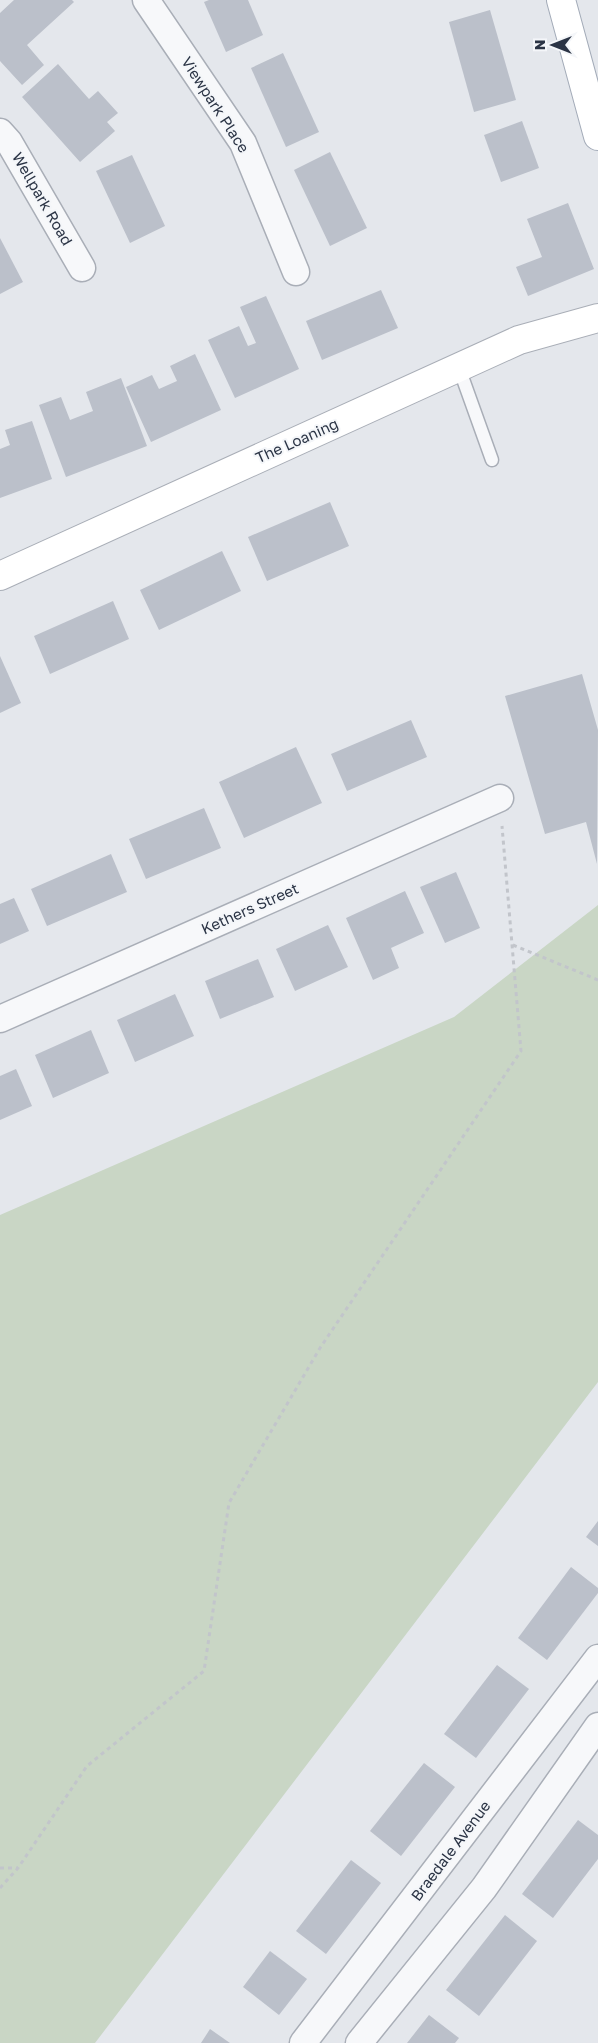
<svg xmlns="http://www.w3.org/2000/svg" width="598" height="2043" font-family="'Golos Text',sans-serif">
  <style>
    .green { fill: #c9d6c5 }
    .building { fill: #bbc0ca }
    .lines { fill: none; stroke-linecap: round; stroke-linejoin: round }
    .lane-casing { stroke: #a9aeb7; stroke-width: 15 }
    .street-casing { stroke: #a9aeb7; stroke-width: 29 }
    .secondary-casing { stroke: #a9aeb7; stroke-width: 30 }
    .primary-casing { stroke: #a3abb8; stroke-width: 30 }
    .path { stroke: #c2c5cb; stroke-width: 3; stroke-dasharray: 4 4; stroke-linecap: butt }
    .lane { stroke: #f7f8fa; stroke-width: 12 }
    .street { stroke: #f7f8fa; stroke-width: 26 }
    .secondary { stroke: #fff; stroke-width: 28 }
    .primary { stroke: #fff; stroke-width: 28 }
    .labels { text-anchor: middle; stroke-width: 4; stroke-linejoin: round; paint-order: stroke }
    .street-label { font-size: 15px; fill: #2b3445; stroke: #f4f6f9 }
  </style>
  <rect width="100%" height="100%" fill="#e4e7ec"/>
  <path class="green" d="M 598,905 L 598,1382 L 95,2043 L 0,2043 L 0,1215 L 454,1017 Z"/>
  <g class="building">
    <path d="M 14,0 L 72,0 L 74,2 L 27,45 L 44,65 L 22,85 L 0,61 L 0,13 Z"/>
    <path d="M 209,0 L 248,0 L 263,35 L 226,52 L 204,2 Z"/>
    <path d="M 490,10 L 516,100 L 474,112 L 449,22 Z"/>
    <path d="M 283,53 L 319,132 L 286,147 L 251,68 Z"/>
    <path d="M 58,64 L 89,99 L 98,91 L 118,113 L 107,122 L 115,131 L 80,162 L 22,97 Z"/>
    <path d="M 522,121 L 539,168 L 501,182 L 484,135 Z"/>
    <path d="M 330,152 L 367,228 L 330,246 L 294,170 Z"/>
    <path d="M 132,155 L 165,226 L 130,243 L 96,171 Z"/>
    <path d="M 568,203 L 594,269 L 528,296 L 516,267 L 542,257 L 527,219 Z"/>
    <path d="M 0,238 L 23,282 L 0,294 Z"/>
    <path d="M 381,290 L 398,328 L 322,360 L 306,321 Z"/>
    <path d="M 266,296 L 299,369 L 235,398 L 208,340 L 239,326 L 248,346 L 256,343 L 240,307 Z"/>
    <path d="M 195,354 L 221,410 L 151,442 L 126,387 L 152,375 L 159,389 L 177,381 L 170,366 Z"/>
    <path d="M 121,378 L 147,446 L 66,477 L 39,405 L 61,397 L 70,420 L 93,411 L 86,392 Z"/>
    <path d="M 32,421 L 52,479 L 0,498 L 0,449 L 10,445 L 5,430 Z"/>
    <path d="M 330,502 L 349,546 L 267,581 L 248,537 Z"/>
    <path d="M 222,551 L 241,591 L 159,630 L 140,590 Z"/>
    <path d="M 113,601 L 129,639 L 50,674 L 34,636 Z"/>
    <path d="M 0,656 L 21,703 L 0,713 Z"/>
    <path d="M 582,674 L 598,730 L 597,864 L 586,822 L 545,834 L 505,696 Z"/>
    <path d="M 411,720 L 427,757 L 347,791 L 331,754 Z"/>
    <path d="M 296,747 L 322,803 L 244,838 L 219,782 Z"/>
    <path d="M 204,808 L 221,848 L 146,879 L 129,839 Z"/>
    <path d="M 111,854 L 127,892 L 47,926 L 31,889 Z"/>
    <path d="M 456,872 L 480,928 L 445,943 L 420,887 Z"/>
    <path d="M 405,891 L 424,933 L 391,948 L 399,968 L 373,980 L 346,918 Z"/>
    <path d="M 14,898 L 29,931 L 0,944 L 0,904 Z"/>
    <path d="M 328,925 L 348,967 L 295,991 L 276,949 Z"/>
    <path d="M 258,959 L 274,997 L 220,1019 L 205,981 Z"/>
    <path d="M 175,994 L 194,1036 L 135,1062 L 117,1020 Z"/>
    <path d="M 91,1030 L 109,1073 L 53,1098 L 35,1055 Z"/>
    <path d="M 16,1069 L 32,1106 L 0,1120 L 0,1076 Z"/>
    <path d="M 598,1521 L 598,1546 L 586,1537 Z"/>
    <path d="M 571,1567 L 598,1588 L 598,1593 L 547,1660 L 518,1638 Z"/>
    <path d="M 497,1665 L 529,1689 L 476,1758 L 444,1734 Z"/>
    <path d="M 424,1763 L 455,1787 L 401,1856 L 370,1831 Z"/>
    <path d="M 578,1820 L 598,1835 L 598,1859 L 553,1918 L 522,1894 Z"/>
    <path d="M 351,1860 L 381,1883 L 326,1954 L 296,1931 Z"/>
    <path d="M 505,1915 L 537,1941 L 479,2016 L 446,1990 Z"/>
    <path d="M 270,1951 L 307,1979 L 279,2015 L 243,1987 Z"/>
    <path d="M 429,2015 L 459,2038 L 455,2043 L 407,2043 Z"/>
    <path d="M 210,2029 L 230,2043 L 201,2043 Z"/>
  </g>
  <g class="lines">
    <defs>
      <path id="lane" d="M 459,368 L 492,460"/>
      <g id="street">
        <path d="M 146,0 L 243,143 L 296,272"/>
        <path d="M 0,132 L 9,142 L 82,268"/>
        <path d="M 0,1019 L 500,798"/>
        <path d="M 303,2043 L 598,1658"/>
        <path d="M 359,2043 L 484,1888 L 598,1726"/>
      </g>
      <path id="secondary" d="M 0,576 L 519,340 L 598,318"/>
      <path id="primary" d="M 561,0 L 598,136"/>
    </defs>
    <use href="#lane" class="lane-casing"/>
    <use href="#street" class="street-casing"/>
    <use href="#secondary" class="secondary-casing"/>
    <use href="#primary" class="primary-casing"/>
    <g class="path">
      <path d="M 513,945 L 598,980"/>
      <path d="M 0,1868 L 18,1868"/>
      <path d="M 0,1888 L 18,1868 L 87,1766 L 204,1671 L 229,1503 L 320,1348 L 521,1051 L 502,826"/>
    </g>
    <use href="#lane" class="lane"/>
    <use href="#street" class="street"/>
    <use href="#secondary" class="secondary"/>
    <use href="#primary" class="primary"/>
  </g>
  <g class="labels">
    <g class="street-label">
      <text transform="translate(215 105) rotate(57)" y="5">Viewpark Place</text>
      <text transform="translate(42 199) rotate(60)" y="5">Wellpark Road</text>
      <text transform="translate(297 441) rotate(-24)" y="5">The Loaning</text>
      <text transform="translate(250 909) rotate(-24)" y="5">Kethers Street</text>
      <text transform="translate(451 1851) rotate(-53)" y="5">Braedale Avenue</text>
    </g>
  </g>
  <g transform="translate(553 45) rotate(270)" stroke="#f4f6f9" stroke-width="4" paint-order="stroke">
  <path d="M0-4L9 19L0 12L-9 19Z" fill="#2b3445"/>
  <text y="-8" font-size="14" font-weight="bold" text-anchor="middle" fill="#2b3445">N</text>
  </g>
</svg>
